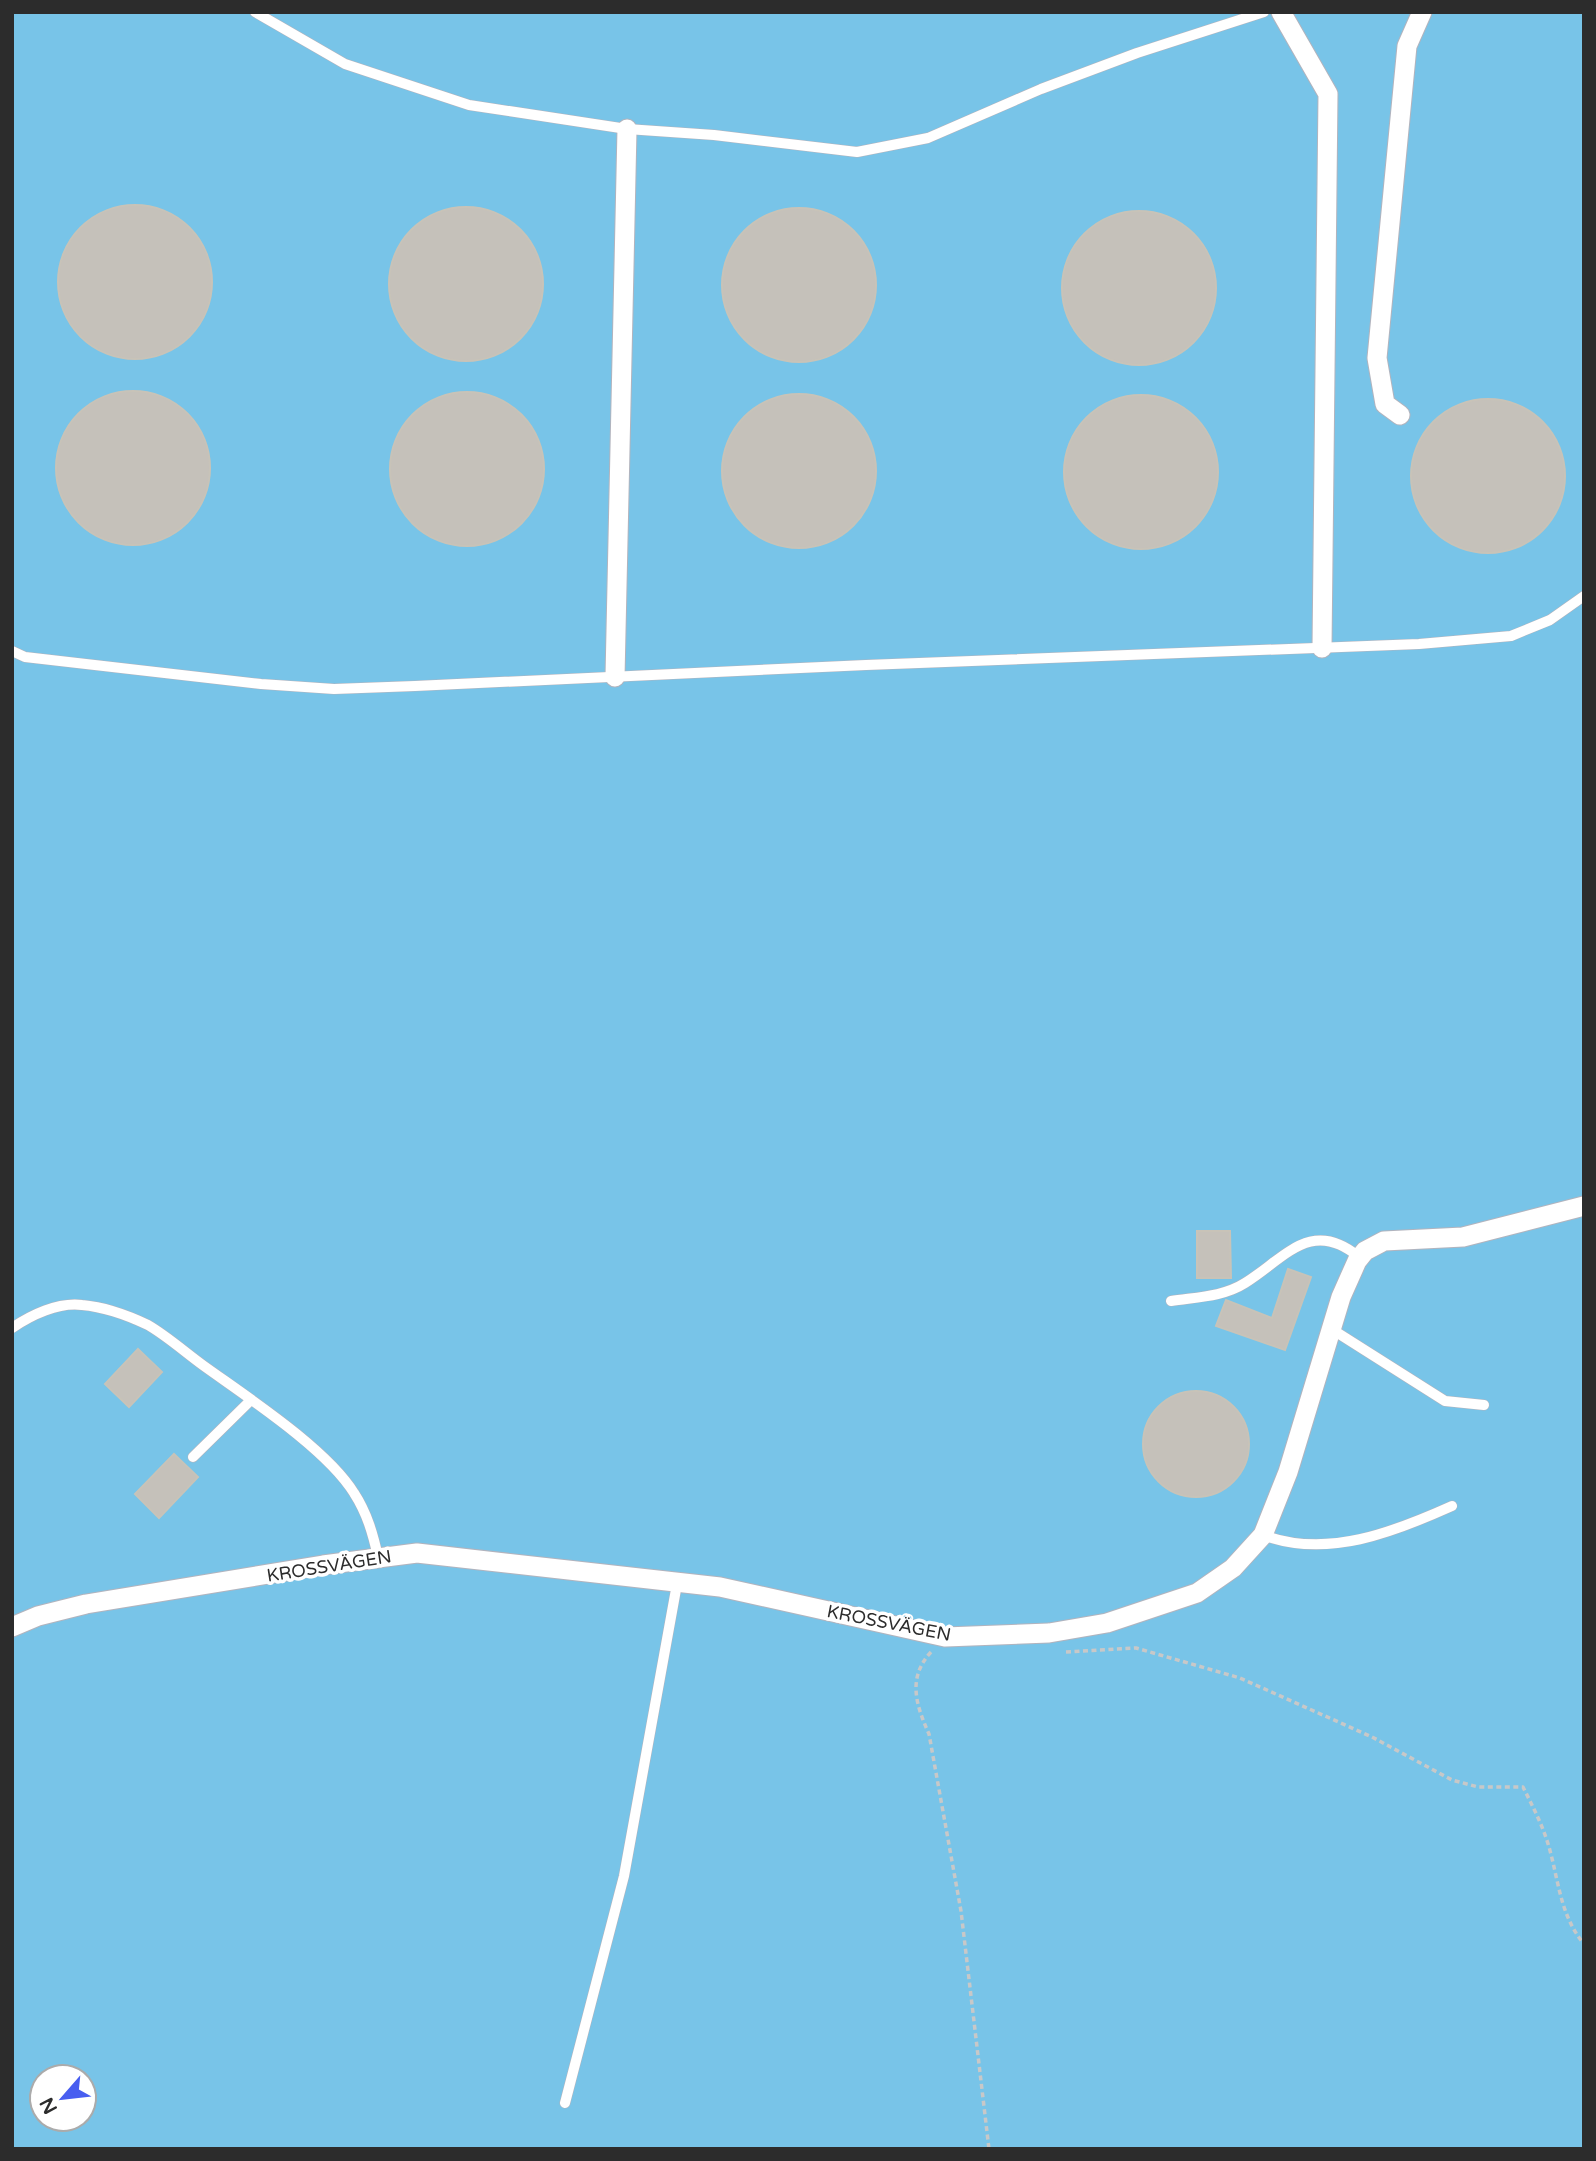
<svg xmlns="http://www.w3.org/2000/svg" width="1596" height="2161" font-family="'Varela Round',sans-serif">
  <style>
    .water { fill: #78c4e8; fill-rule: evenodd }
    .building { fill: #c5c1ba; stroke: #c8c3b8; stroke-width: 2 }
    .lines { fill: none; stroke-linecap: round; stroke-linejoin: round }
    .service-casing { stroke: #b2b4be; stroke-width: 11 }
    .minor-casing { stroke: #b2b4be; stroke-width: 21 }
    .path { stroke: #c8c8c8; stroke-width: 3.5; stroke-dasharray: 5 3.5; stroke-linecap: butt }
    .service { stroke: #fff; stroke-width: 10 }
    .minor { stroke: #fff; stroke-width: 19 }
    .labels { text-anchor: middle; stroke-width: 7; stroke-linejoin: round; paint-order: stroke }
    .street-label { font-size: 18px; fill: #2c2c2c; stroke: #fff }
  </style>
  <rect width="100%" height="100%" fill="#ece7df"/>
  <path class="water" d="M 12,12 L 1584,12 L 1584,2149 L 12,2149 ZM 42,2077 L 84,2077 L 84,2119 L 42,2119 Z"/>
  <g class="building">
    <circle cx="135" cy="282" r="77"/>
    <circle cx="466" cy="284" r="77"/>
    <circle cx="799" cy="285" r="77"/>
    <circle cx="1139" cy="288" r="77"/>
    <circle cx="133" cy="468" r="77"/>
    <circle cx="467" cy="469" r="77"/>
    <circle cx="799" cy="471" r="77"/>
    <circle cx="1141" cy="472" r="77"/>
    <circle cx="1488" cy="476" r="77"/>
    <path d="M 1197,1231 L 1230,1231 L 1231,1278 L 1197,1278 Z"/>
    <path d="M 1288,1269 L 1311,1277 L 1285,1350 L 1216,1326 L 1226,1300 L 1272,1318 Z"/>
    <path d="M 138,1349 L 162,1372 L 129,1407 L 105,1384 Z"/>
    <circle cx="1196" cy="1444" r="53"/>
    <path d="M 174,1454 L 198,1477 L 159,1518 L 135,1494 Z"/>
  </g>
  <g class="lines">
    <defs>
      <g id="service">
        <path d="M 255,12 L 345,64 L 469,105 L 627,129 L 714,135 L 857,152 L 928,138 L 1041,89 L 1137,53 L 1264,12"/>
        <path d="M 12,651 L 25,657 L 261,684 L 334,689 L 415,686 L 866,665 L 1419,644 L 1511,636 L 1550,620 L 1584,596"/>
        <path d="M 1171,1301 C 1196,1297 1223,1297 1245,1283 C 1284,1259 1311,1217 1359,1257"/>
        <path d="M 12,1328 C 31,1315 58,1302 82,1305 C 105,1307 127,1315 148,1325 C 167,1336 186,1353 204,1366 C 247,1397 327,1449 354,1493 C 367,1513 373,1534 378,1557"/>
        <path d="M 1333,1330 L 1445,1401 L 1484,1405"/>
        <path d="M 193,1457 L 251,1400"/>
        <path d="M 1263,1535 C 1327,1559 1394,1532 1452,1506"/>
        <path d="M 565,2103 L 624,1876 L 677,1584"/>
      </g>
      <g id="minor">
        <path d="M 1281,12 L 1328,94 L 1322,648"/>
        <path d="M 1400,415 L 1385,404 L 1377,358 L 1407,46 L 1422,12"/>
        <path d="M 615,677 L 627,129"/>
        <path d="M 12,1627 L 38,1616 L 86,1604 L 323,1565 L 417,1553 L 720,1587 L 945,1637 L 1049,1633 L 1107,1623 L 1197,1593 L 1233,1568 L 1263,1535 L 1288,1472 L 1341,1297 L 1357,1261 L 1365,1251 L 1384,1241 L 1463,1237 L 1584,1206"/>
      </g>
    </defs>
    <use href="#service" class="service-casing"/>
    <use href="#minor" class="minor-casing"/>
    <g class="path">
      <path d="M 931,1652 C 907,1678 916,1705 929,1734 L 961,1911 L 989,2149"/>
      <path d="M 1066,1652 L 1136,1648 L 1240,1678 L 1372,1737 L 1452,1780 L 1478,1787 L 1523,1787 C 1533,1807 1543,1826 1549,1847 C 1559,1882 1560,1915 1584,1944"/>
    </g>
    <use href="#service" class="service"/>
    <use href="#minor" class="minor"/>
  </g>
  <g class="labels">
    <g class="street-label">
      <text transform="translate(329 1566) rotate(-9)" y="6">KROSSVÄGEN</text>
      <text transform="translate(889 1623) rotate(11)" y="6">KROSSVÄGEN</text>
    </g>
  </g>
  <rect width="1596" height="2161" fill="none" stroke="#2c2c2c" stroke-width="28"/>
  <g transform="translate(63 2098) rotate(242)"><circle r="33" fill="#ffffff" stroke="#ababab" stroke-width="2"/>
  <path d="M0-5L12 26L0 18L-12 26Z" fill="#485ef0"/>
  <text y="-10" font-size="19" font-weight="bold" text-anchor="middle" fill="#2c2c2c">N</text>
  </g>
</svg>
